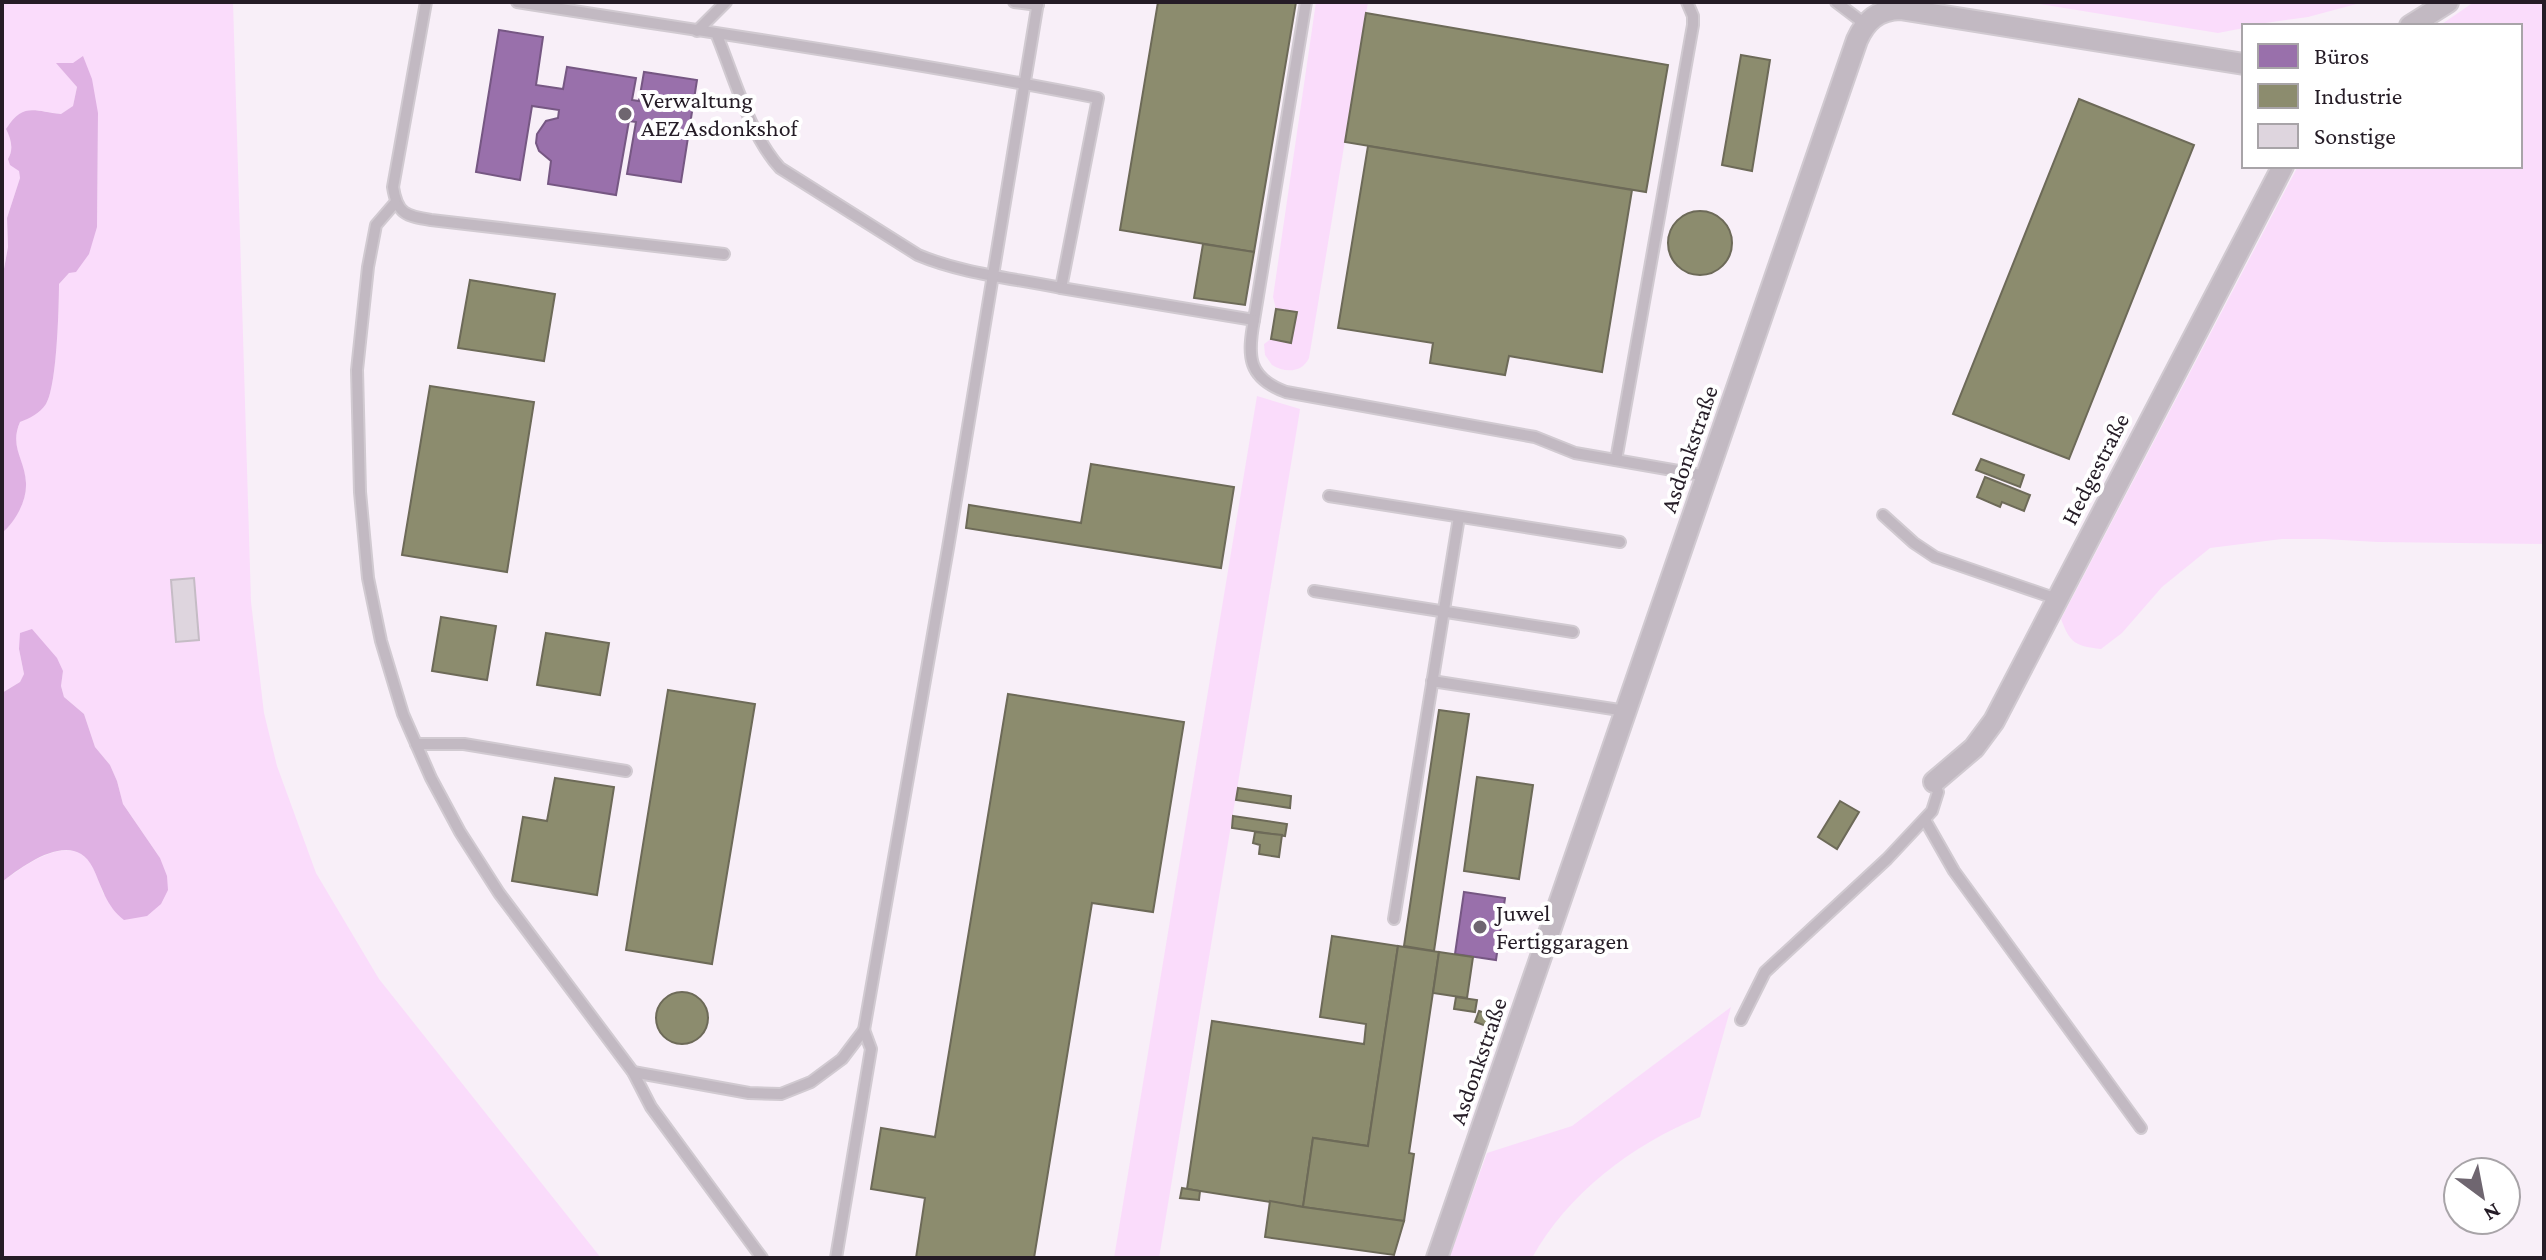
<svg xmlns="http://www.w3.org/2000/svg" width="2546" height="1260" font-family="'Crimson Pro',serif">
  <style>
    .green { fill: #fadcfb; fill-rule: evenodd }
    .water { fill: #dfb1e3 }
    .offices { fill: #9970ab; stroke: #765783; stroke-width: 2 }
    .industry { fill: #8c8c6e; stroke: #6d6a58; stroke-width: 2 }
    .building { fill: #ded5de; stroke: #c5bcc5; stroke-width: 2 }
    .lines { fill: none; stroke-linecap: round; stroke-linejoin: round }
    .lane-casing { stroke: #d1cad1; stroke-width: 14 }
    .street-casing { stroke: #d1cad1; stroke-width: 24 }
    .lane { stroke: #c2b9c2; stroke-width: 10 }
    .street { stroke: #c2b9c2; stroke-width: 20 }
    .poi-dot { fill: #6f6670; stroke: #fff; stroke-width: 3 }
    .labels { text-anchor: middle; stroke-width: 8; stroke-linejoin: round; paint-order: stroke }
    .poi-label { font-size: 24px; fill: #251c26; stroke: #fff; text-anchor: start }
    .street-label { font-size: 24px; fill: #251c26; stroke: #fff }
  </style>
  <rect width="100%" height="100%" fill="#f8eff8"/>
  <g class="green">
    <path d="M 2,2 L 233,2 L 251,602 L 264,713 L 277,766 L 316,873 L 379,979 L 601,1258 L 2,1258 L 2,882 C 24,866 70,830 92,865 C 97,874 100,886 104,895 L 160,858 L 123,804 L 117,781 L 110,765 L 95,747 L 84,714 L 64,697 L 61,686 L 63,671 L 19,649 L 24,674 L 20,682 L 2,693 L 2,533 C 14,522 27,501 26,483 C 24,459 9,447 20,422 C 30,418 39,413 46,404 C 57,387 59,307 59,284 L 69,273 L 97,227 L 98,113 L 73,63 L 57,63 L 77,87 L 73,106 L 61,114 C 35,111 22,103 6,129 C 11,139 14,149 8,159 L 19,171 L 20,178 L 7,218 L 8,247 L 2,280 ZM 194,578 L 199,640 L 176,642 L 171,580 Z"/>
    <path d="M 1316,2 L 1368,2 L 1309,358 C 1302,373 1285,373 1272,365 L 1265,355 L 1264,344 L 1271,339 L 1291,342 L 1296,312 L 1276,309 L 1273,297 Z"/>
    <path d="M 2027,2 L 2364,2 L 2308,17 L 2244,26 L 2244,28 L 2218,33 Z"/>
    <path d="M 2474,2 L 2544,2 L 2544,544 L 2378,542 L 2324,539 L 2282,539 L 2210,548 L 2162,587 L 2122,633 L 2101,649 C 2075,646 2070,643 2061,619 L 2298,166 L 2520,166 L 2520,26 L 2439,26 Z"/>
    <path d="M 1257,396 L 1300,409 L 1298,422 L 1159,1258 L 1114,1258 Z"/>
    <path d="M 1731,1007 L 1700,1117 C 1632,1145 1568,1193 1532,1258 L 1449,1258 L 1487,1153 L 1572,1126 Z"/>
  </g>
  <g class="water">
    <path d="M 83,56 L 92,79 L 98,113 L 97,227 L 89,254 L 76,272 L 69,273 L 59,284 C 59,307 57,387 46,404 C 39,414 30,418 20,422 C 9,447 25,459 26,483 C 27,501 15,522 2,533 L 2,280 L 8,247 L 7,218 L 20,178 L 19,171 L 10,165 L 8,159 C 14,149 11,139 6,129 C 23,102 34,111 61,114 L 73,106 L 77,87 L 56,63 L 73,63 Z"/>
    <path d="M 32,629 L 57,658 L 63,671 L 61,686 L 64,697 L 84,714 L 95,747 L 110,765 L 117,781 L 123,804 L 160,858 L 167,876 L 168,890 L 161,904 L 147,916 L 124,920 C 106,906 102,887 93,868 C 73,828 24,865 2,882 L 2,693 L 20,682 L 24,674 L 19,649 L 20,633 Z"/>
  </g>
  <g class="offices">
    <path d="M 499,30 L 543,37 L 536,85 L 563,89 L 567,67 L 636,78 L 632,100 L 639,101 L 644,72 L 697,80 L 681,182 L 627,174 L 636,122 L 629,121 L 616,195 L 548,184 L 551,161 L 539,151 L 536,143 L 537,134 L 546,121 L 558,118 L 559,110 L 532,106 L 520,180 L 476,172 Z"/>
    <path d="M 1464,892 L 1505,898 L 1496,960 L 1455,954 Z"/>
  </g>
  <g class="industry">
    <path d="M 1158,2 L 1296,2 L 1254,252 L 1120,230 Z"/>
    <path d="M 1366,13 L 1668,65 L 1646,192 L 1345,142 Z"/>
    <path d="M 1741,55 L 1770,60 L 1752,171 L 1722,165 Z"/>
    <path d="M 2079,99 L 2194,145 L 2069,459 L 1953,414 Z"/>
    <path d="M 1368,146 L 1632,190 L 1602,372 L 1509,356 L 1505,375 L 1430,363 L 1433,343 L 1338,328 Z"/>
    <circle cx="1700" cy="243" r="32"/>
    <path d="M 1203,244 L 1254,252 L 1245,305 L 1194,298 Z"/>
    <path d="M 470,280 L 555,294 L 544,361 L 458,348 Z"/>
    <path d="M 1276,309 L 1297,312 L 1291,343 L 1271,339 Z"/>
    <path d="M 430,386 L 534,402 L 507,572 L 402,555 Z"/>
    <path d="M 1981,459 L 2024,475 L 2020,487 L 1976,470 Z"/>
    <path d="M 1091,464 L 1234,487 L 1221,568 L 966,528 L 969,505 L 1081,523 Z"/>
    <path d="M 1985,477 L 2030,495 L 2024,511 L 2002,502 L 2000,507 L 1977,497 Z"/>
    <path d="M 441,617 L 496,626 L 487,680 L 432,671 Z"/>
    <path d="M 546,633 L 609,643 L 600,695 L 537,685 Z"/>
    <path d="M 668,690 L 755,704 L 712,964 L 626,950 Z"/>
    <path d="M 1008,694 L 1184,722 L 1153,912 L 1092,903 L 1034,1258 L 916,1258 L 925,1198 L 871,1189 L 881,1128 L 935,1137 Z"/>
    <path d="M 1439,710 L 1469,714 L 1434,951 L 1404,946 Z"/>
    <path d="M 1477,777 L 1533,785 L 1519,879 L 1464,871 Z"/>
    <path d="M 555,778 L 614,787 L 597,895 L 512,881 L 523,817 L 547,821 Z"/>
    <path d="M 1238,788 L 1291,796 L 1290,808 L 1236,800 Z"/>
    <path d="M 1840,801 L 1859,812 L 1837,849 L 1818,837 Z"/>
    <path d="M 1233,816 L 1287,824 L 1285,836 L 1232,828 Z"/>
    <path d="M 1255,832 L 1282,835 L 1279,857 L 1259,854 L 1260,845 L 1253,843 Z"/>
    <path d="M 1332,936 L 1398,946 L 1368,1146 L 1313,1138 L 1303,1207 L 1187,1189 L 1212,1021 L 1364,1044 L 1366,1024 L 1320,1017 Z"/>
    <path d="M 1398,946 L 1439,952 L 1409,1153 L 1414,1154 L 1404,1221 L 1303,1207 L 1313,1138 L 1368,1146 Z"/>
    <path d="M 1439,952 L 1473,957 L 1467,998 L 1433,993 Z"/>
    <circle cx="682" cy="1018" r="26"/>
    <path d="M 1456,997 L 1477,1000 L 1475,1012 L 1454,1009 Z"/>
    <path d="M 1479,1011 L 1493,1016 L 1489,1027 L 1475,1022 Z"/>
    <path d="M 1182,1188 L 1200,1191 L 1199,1200 L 1180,1198 Z"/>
    <path d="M 1270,1201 L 1303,1207 L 1404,1221 L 1394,1255 L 1265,1237 Z"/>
  </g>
  <path class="building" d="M 194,578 L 199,640 L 176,642 L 171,580 Z"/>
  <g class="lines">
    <defs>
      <g id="lane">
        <path d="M 426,2 L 393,187 C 397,214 406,216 431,220 L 724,254"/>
        <path d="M 517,2 C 711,33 906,60 1098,98 L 1061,288 C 1013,278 963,274 918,255 L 780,168 C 749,134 734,76 716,33"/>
        <path d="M 1014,2 L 1038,5"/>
        <path d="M 1836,2 L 1865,24"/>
        <path d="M 697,31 L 726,2"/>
        <path d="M 395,203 L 376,225 L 368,267 L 357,370 L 360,492 L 368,578 L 381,641 L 403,714 L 431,778 L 460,832 L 499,893 L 633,1072 L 651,1107 L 762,1258"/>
        <path d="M 1061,288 L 1254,320 L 1306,2"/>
        <path d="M 1254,320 C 1247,357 1248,378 1286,392 L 1535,437 L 1575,453 L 1707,476"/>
        <path d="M 1616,460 L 1693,25 L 1693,16 L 1687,2"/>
        <path d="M 1329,496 L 1620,542"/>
        <path d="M 1883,515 L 1914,543 L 1935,557 L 2057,599"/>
        <path d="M 1314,591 L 1573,632"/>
        <path d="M 1432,681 L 1626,711"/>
        <path d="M 416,744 L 464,744 L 626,771"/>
        <path d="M 1925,820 L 1954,871 L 2141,1128"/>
        <path d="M 1394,919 L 1459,517"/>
        <path d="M 1741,1020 L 1765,972 L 1887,859 L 1932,811 L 1938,792 L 1934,782"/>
        <path d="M 633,1072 L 749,1093 L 781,1094 L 811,1082 L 842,1059 L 864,1030 L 948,548 L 1038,2"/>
        <path d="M 836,1258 L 871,1049 L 864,1030"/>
      </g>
      <g id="street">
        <path d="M 2410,26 L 2448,2"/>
        <path d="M 1934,782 L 1974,748 L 1994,721 L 2283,166"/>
        <path d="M 1437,1258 L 1857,40 C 1866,20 1878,10 1900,9 L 2244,64"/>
      </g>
    </defs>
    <use href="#lane" class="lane-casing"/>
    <use href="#street" class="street-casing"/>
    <use href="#lane" class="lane"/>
    <use href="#street" class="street"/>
  </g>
  <g class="poi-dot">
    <circle cx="625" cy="114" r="8"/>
    <circle cx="1480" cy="927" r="8"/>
  </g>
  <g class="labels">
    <g class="poi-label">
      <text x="641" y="108">Verwaltung<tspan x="641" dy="28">AEZ Asdonkshof</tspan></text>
      <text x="1496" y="921">Juwel<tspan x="1496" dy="28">Fertiggaragen</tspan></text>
    </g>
    <g class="street-label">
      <text transform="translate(1689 449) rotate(-71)" y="8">Asdonkstraße</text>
      <text transform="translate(2095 469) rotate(-63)" y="8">Hedgestraße</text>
      <text transform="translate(1478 1061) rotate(-71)" y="8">Asdonkstraße</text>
    </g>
  </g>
  <rect width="2546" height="1260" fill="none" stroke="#251c26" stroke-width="8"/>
  <rect x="2242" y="24" width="280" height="144" fill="#ffffff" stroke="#a8a4a8" stroke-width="2"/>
  <rect x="2258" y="44" width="40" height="24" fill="#9970ab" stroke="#a8a4a8" stroke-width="2"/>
  <text x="2314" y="64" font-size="24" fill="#251c26">Büros</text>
  <rect x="2258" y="84" width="40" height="24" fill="#8c8c6e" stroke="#a8a4a8" stroke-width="2"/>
  <text x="2314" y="104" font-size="24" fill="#251c26">Industrie</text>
  <rect x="2258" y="124" width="40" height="24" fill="#ded5de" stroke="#a8a4a8" stroke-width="2"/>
  <text x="2314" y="144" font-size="24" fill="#251c26">Sonstige</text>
  <g transform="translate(2482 1196) rotate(148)"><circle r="38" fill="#ffffff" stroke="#a8a4a8" stroke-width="2"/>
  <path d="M0-6L14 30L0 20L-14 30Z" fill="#6f6670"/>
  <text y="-12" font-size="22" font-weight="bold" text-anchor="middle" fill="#251c26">N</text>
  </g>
</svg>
